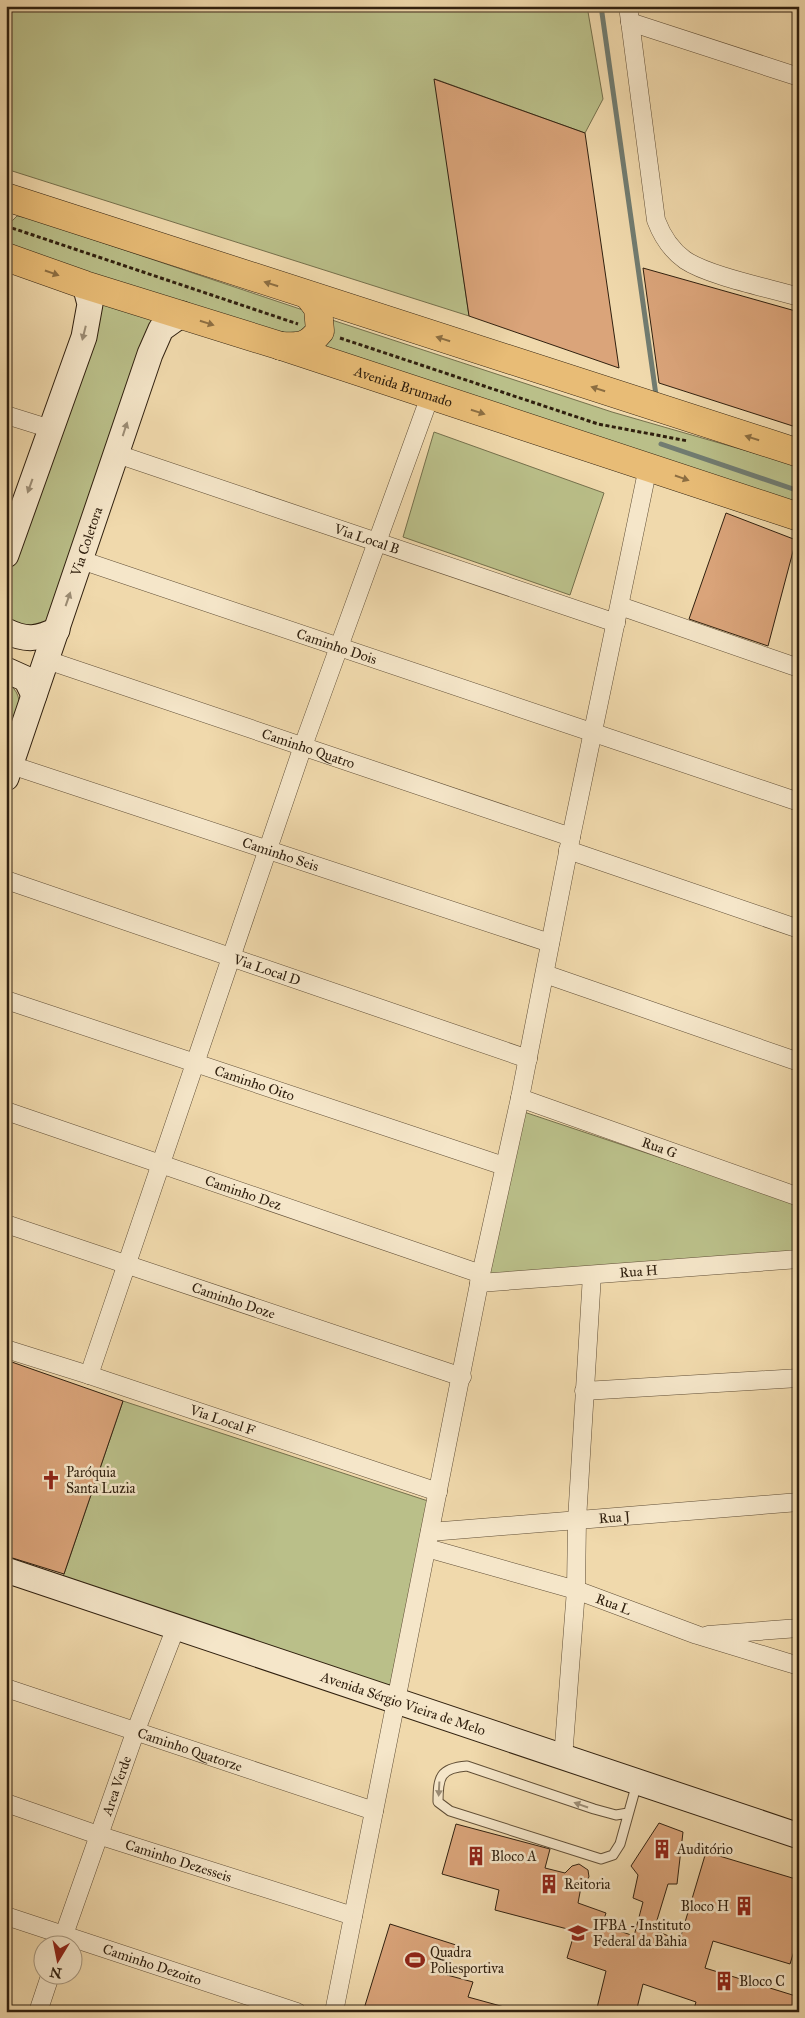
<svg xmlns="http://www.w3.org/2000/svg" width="805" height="2018" font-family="'IM FELL Great Primer',serif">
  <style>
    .green { fill: #babf89; stroke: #75704c }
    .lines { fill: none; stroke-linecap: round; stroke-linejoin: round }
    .stream { stroke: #717c71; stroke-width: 5 }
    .building { fill: #daa47a; stroke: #30200f }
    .lane-casing { stroke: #604e36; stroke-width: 11 }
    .street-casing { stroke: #604e36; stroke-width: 19 }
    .secondary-casing { stroke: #30200f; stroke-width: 27 }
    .primary-casing { stroke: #30200f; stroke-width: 29 }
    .path { stroke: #30200f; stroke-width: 3; stroke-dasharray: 4 2.5; stroke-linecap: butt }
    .lane { stroke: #f5e6c9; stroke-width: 9 }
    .street { stroke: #f5e6c9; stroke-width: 18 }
    .secondary { stroke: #f5e6c9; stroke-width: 25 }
    .primary { stroke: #e8bc76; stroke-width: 28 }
    .oneway { fill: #8c6e42 }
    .oneway2 { fill: #9c8d75 }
    .labels { text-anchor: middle; stroke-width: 5; stroke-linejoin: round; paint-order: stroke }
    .street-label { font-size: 14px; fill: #30200f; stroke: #f5e6c9 }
    .poi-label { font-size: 14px; fill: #30200f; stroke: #f5e6c9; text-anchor: start }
  </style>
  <rect width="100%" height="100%" fill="#f0d9ac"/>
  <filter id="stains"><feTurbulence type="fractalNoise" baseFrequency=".004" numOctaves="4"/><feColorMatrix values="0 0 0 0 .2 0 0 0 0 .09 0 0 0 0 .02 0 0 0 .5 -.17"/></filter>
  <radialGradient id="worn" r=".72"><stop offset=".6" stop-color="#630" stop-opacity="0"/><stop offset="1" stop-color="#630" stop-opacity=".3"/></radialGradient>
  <g class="green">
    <path d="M 6,6 L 587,6 L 603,99 L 585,133 L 435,79 L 469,316 L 6,169 Z"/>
    <path d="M 17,216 L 29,218 L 306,311 L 311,318 L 303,340 L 6,250 L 6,227 Z"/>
    <path d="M 91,297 L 165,321 L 51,623 L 40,629 L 6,623 L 6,581 L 92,326 Z"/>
    <path d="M 332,320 L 612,412 L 799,466 L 799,512 L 317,355 C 328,344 332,335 332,320 Z"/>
    <path d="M 434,432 L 604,493 L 570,595 L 403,537 Z"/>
    <path d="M 6,683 C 32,695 13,732 6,751 Z"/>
    <path d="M 521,1111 L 799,1204 L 799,1254 L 484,1279 Z"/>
    <path d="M 123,1401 L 428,1501 L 388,1696 L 63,1577 Z"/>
  </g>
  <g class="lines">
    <g class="stream">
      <path d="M 601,6 L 656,395"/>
      <path d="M 661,444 L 799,491"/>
    </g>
  </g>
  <g class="building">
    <path d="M 434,79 L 585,133 L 619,368 L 469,316 Z"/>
    <path d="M 643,268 L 799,312 L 799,428 L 659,383 Z"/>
    <path d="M 726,513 L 796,540 L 768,646 L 689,619 Z"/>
    <path d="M 6,1360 L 123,1401 L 64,1574 L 6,1556 Z"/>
    <path d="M 659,1823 L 683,1832 L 677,1884 L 668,1884 L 654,1930 L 671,1937 L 680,1939 L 706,1852 L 799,1880 L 799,1935 L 790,1964 L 713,1941 L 705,1968 L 799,1997 L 799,2012 L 693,2012 L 696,2002 L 643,1984 L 636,2012 L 596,2012 L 606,1971 L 567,1958 L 575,1931 L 495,1910 L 499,1890 L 442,1874 L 456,1824 L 550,1849 L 545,1868 L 565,1873 L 572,1866 L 579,1864 L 588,1870 L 589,1877 L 581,1887 L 578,1903 L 606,1913 L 602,1925 L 634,1936 L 643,1902 L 633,1898 L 638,1875 L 631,1866 Z"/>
    <path d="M 390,1924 L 456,1945 L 447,1975 L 473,1982 L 468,1997 L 508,2008 L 507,2012 L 363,2012 Z"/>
  </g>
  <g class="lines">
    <defs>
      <path id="lane" d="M 628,1813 L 616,1815 L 594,1809 L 467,1766 C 440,1768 438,1777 438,1802 L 450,1811 L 601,1859 L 613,1855 L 620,1844 L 637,1783"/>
      <g id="street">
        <path d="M 628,6 L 656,220 C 662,236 671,250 685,260 C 709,276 769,288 799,297"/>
        <path d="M 630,22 L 799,77"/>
        <path d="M 6,415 L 51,429"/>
        <path id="s1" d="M 117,454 L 616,623"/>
        <path id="s2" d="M 81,560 L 799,802"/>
        <path d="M 620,606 L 799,668"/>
        <path id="s3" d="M 47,660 L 571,837"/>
        <path id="s4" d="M 11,765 L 550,943"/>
        <path d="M 568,850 L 799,929"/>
        <path id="s5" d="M 6,880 L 528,1059"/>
        <path d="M 545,974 L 799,1062"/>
        <path id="s6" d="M 6,1000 L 504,1166"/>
        <path id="s7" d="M 520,1098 L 799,1197"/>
        <path id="s8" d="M 6,1111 L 481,1274"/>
        <path id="s9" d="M 6,1224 L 462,1377"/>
        <path id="s10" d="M 479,1283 L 799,1259"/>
        <path id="s11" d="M 6,1349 L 89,1375 L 438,1492"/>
        <path d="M 89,1375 L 303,746 L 430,396"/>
        <path d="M 584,1391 L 799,1378"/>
        <path id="s12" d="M 430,1532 L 799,1502"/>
        <path id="s13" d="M 427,1548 L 576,1590 L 697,1635 L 799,1666"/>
        <path d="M 708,1635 L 799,1628"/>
        <path id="s14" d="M 6,1688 L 374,1811"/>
        <path d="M 563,1758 L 576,1590 L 577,1520 L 592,1275"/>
        <path id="s15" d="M 6,1803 L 98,1835 L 353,1916"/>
        <path id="s16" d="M 6,1916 L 297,2012"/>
        <path id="s17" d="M 60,1946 L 136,1730 L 176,1627"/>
        <path d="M 38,2012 L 50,1976"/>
        <path d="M 334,2012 L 481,1274 L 520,1098 L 571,837 L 648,467"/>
      </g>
      <g id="secondary">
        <path d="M 6,555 L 84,337 L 90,304 L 85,285"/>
        <path d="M 6,631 C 26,641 38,639 57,630"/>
        <path d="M 6,670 L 26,679 L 34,695"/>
        <path id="s18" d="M 6,778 L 150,354 L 161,329 L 182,314"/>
        <path id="s19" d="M 6,1570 L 799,1836"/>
      </g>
      <g id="primary">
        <path d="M 6,197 L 799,453"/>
        <path id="s20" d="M 6,257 L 85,285 L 281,346 L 799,517"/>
        <path d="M 281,346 C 301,347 307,347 320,331 L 318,308 L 309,296"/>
      </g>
    </defs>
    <use href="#lane" class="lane-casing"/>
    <use href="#street" class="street-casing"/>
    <use href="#secondary" class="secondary-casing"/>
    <use href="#primary" class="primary-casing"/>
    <g class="path">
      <path d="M 6,226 L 298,324"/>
      <path d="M 340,338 L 598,424 L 688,441"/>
    </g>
    <use href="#lane" class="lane"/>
    <use href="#street" class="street"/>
    <use href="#secondary" class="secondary"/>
    <use href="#primary" class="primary"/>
  </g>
  <defs><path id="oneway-solid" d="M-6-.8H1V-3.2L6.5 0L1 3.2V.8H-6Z" transform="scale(1.25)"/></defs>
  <g class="oneway">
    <use href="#oneway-solid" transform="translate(52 273) rotate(19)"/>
    <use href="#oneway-solid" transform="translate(271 284) rotate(-162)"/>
    <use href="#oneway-solid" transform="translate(207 323) rotate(18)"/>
    <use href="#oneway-solid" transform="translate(443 339) rotate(-162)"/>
    <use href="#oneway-solid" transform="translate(598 389) rotate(-162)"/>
    <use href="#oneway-solid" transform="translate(478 412) rotate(18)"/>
    <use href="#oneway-solid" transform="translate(752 438) rotate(-162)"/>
    <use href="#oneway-solid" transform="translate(682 478) rotate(19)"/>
  </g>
  <g class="oneway2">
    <use href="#oneway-solid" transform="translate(84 333) rotate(104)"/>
    <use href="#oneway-solid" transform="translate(125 429) rotate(-72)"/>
    <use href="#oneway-solid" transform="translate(30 486) rotate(110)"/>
    <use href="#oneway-solid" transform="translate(68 599) rotate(-71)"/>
    <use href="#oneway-solid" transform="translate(439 1789) rotate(93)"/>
    <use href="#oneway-solid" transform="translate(581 1805) rotate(-161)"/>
  </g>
  <defs>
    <symbol id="church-bare" viewBox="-9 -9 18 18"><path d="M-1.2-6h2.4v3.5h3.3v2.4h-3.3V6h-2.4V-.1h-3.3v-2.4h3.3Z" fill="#8f2418" stroke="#f5e6c9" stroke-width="2.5" paint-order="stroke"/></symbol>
    <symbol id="building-bare" viewBox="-9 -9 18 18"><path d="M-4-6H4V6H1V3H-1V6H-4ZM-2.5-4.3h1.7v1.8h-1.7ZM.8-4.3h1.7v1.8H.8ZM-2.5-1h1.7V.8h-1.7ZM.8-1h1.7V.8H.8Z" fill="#8f2418" stroke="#f5e6c9" stroke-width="2.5" paint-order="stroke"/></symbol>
    <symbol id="university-bare" viewBox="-9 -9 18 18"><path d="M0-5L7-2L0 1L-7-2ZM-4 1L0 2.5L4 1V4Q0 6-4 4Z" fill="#8f2418" stroke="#f5e6c9" stroke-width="2.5" paint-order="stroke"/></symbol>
    <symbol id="stadium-bare" viewBox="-9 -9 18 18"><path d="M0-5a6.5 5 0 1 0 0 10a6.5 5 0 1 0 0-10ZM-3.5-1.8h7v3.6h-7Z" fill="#8f2418" stroke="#f5e6c9" stroke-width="2.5" paint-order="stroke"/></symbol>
  </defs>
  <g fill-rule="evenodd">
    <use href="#church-bare" x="37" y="1466" width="28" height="28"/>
    <use href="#building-bare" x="648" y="1835" width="28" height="28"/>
    <use href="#building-bare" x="462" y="1842" width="28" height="28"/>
    <use href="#building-bare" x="535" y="1870" width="28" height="28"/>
    <use href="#building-bare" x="730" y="1892" width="28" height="28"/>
    <use href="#university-bare" x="564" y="1919" width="28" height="28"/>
    <use href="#stadium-bare" x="401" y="1946" width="28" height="28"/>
    <use href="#building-bare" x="710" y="1967" width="28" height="28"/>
  </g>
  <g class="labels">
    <g class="street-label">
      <text dy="5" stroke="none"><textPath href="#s20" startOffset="418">Avenida Brumado</textPath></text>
      <text dy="5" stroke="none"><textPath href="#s1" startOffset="264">Via Local B</textPath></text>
      <text dy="5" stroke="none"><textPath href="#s18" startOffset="250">Via Coletora</textPath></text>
      <text dy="5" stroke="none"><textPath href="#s2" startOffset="270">Caminho Dois</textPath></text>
      <text dy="5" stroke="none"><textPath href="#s3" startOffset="276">Caminho Quatro</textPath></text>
      <text dy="5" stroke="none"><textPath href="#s4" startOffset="284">Caminho Seis</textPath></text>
      <text dy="5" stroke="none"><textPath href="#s5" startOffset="276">Via Local D</textPath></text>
      <text dy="5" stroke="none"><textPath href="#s6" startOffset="262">Caminho Oito</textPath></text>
      <text dy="5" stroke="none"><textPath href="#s7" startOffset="148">Rua G</textPath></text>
      <text dy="5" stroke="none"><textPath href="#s8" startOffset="251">Caminho Dez</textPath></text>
      <text dy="5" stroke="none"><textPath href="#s10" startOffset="160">Rua H</textPath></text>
      <text dy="5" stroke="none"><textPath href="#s9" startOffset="240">Caminho Doze</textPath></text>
      <text dy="5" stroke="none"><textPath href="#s11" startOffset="228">Via Local F</textPath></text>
      <text dy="5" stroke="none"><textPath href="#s12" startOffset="185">Rua J</textPath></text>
      <text dy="5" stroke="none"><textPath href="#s13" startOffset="195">Rua L</textPath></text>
      <text dy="5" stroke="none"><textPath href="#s19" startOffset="419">Avenida Sérgio Vieira de Melo</textPath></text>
      <text dy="5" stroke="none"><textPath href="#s14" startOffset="194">Caminho Quatorze</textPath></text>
      <text dy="5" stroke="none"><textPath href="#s17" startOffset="170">Area Verde</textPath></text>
      <text dy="5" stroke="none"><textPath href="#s15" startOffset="182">Caminho Dezesseis</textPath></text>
      <text dy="5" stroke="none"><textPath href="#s16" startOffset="154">Caminho Dezoito</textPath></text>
    </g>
    <g class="poi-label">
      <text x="66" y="1477">Paróquia<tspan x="66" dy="16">Santa Luzia</tspan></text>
      <text x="677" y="1854">Auditório</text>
      <text x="491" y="1861">Bloco A</text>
      <text x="564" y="1889">Reitoria</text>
      <text x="729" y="1911" text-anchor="end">Bloco H</text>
      <text x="593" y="1930">IFBA - Instituto<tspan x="593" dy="16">Federal da Bahia</tspan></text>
      <text x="430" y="1957">Quadra<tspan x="430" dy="16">Poliesportiva</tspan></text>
      <text x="739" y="1986">Bloco C</text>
    </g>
  </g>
  <rect width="805" height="2018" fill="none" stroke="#f0d9ac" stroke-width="25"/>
  <rect x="8" y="8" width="790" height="2003" fill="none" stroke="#30200f" stroke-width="2.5"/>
  <rect x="12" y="12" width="780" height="1993" fill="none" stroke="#30200f"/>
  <g transform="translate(58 1960) rotate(190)"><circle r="24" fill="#f5e6c9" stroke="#a6977f"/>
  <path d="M0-4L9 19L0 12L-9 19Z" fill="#8f2418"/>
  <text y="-8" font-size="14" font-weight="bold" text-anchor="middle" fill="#30200f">N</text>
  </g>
  <rect width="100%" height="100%" filter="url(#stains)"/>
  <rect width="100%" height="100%" fill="url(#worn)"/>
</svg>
